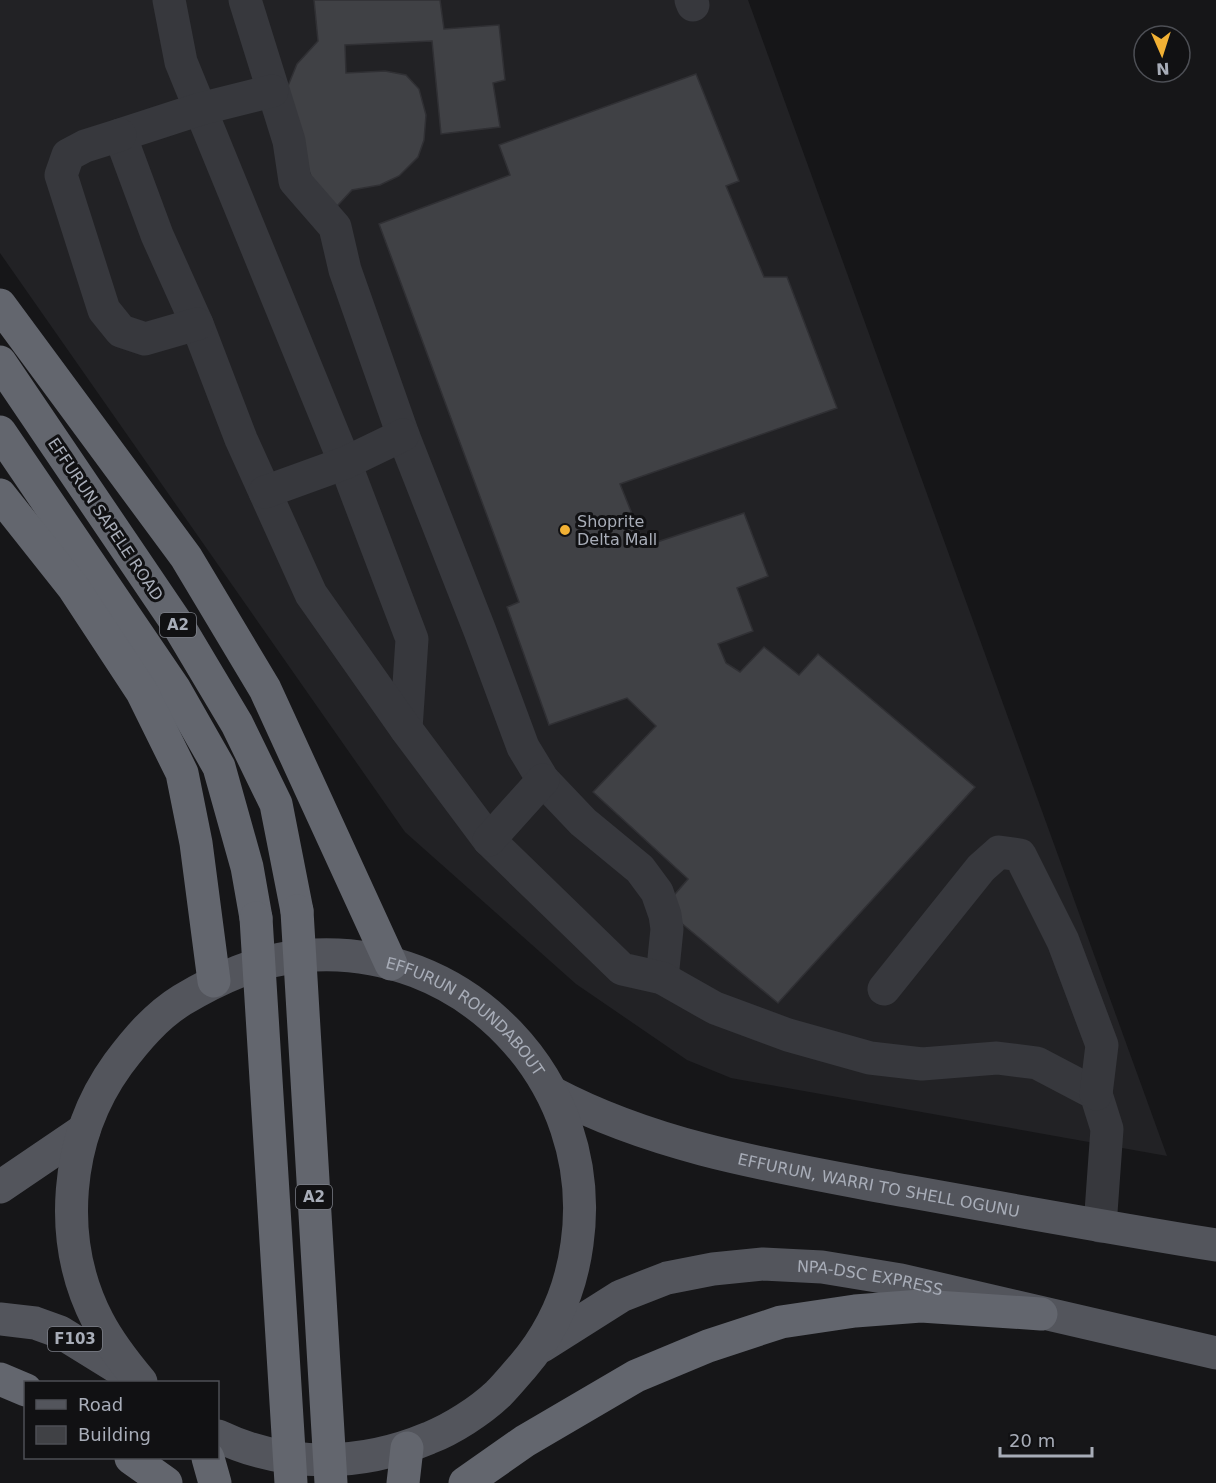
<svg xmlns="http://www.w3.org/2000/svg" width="1216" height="1483" font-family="'DejaVu Sans',sans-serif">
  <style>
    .built { fill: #222225 }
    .building { fill: #404145; stroke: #303034; stroke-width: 1.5 }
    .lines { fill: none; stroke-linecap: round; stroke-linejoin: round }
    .minor { stroke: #37383d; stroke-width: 33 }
    .major { stroke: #53555c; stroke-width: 33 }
    .highway { stroke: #63666e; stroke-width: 33 }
    .highway-bridge { stroke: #63666e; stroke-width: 33 }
    .poi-dot { fill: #f2b134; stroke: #111113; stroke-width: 2 }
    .labels { text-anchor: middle; stroke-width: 6; stroke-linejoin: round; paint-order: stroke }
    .shield { fill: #111113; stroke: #7b7e86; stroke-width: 1.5 }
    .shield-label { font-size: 15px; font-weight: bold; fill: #a8adb8 }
    .street-label { font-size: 16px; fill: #a8adb8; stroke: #111113 }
    .poi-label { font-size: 16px; fill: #a8adb8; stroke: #111113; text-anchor: start }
  </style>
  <rect width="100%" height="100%" fill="#161618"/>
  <path class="built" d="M 0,0 L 748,0 L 1167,1156 L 731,1078 L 687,1060 L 576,984 L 405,832 L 0,253 Z"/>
  <g class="building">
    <path d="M 314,0 L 440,0 L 444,29 L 499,25 L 505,80 L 493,83 L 500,127 L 441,134 L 432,41 L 345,45 L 346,73 L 385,71 L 406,75 L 419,89 L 426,115 L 424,140 L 418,157 L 399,176 L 380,185 L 352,190 L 326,218 L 283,98 L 297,64 L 318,41 Z"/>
    <path d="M 696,74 L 739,181 L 726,186 L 764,277 L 787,277 L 837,408 L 620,484 L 645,546 L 744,513 L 768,576 L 737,588 L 753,631 L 718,644 L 726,663 L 740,672 L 764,647 L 799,675 L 818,654 L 975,787 L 778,1003 L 663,908 L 688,879 L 593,792 L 656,726 L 627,698 L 549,725 L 507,607 L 519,602 L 379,224 L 510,175 L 499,145 Z"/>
  </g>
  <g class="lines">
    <g class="minor">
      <path d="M 169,0 L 181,62 L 345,463 L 412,639 L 406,729"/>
      <path d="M 245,0 L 289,141 L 295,181 L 335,227 L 345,270 L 403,435 L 480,631 L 523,747 L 543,780 L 583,822 L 640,869 L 657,892 L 665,915 L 667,929 L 662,978"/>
      <path d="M 691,0 L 693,5"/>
      <path d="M 272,91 L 200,109 L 120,135 L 157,235 L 197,324 L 241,439 L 311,594 L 406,729 L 489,840 L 622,969 L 662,978 L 715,1008 L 788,1035 L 870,1058 L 922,1064 L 997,1058 L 1037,1063 L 1096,1094 L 1107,1129 L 1100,1226"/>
      <path d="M 120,135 L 85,146 L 68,155 L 61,175 L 104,310 L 121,331 L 145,339 L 197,324"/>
      <path d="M 265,492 L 345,463 L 403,435"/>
      <path d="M 489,840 L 543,780"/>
      <path d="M 884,989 L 981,868 L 999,852 L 1020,855 L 1063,941 L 1102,1045 L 1096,1094"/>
    </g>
    <g class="major">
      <path id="s1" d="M 553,1093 C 655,1147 772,1166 884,1187 C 995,1207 1105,1227 1216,1245"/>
      <path d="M 0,1187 L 84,1130"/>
      <path d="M 0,1319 L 35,1323 L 60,1332 L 123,1371"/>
      <path id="s2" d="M 542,1346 L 621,1296 L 667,1278 L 713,1269 L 763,1264 L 822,1267 L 901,1280 L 1216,1353"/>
      <path id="s3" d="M 141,1382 C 125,1363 110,1344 98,1321 C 56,1240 65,1137 118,1064 C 136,1040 156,1016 182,1000 C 219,978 256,961 301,956 C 464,940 600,1082 577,1244 C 571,1289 553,1331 523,1366 C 515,1375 507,1385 498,1394 C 480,1411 452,1429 429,1438 C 360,1467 285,1468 218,1436"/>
    </g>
    <g class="highway">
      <path d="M 0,305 L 186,557 L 265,689 L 391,964"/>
      <path d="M 0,362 L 178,625 L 237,724 L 276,804 L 297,911"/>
      <path d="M 0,432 L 174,688 L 219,767 L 247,867 L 256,918"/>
      <path d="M 0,495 L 73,587 L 142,692 L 182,773 L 196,843 L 214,981"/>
      <path d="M 0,1379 L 26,1390"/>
      <path d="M 131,1458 L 166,1483"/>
      <path d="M 208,1458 L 215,1483"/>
      <path d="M 403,1483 L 407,1448"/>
      <path d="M 465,1483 L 525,1441 L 636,1376 L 708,1346 L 781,1322 L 855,1311 L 921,1306 L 1041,1314"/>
    </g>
    <g class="highway-bridge">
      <path d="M 297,911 L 331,1483"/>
      <path d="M 256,918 L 291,1483"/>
    </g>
  </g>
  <circle class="poi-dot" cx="565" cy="530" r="6"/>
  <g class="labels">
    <g class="shield">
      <rect x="160" y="613" width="36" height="24" rx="4.5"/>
      <rect x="296" y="1185" width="36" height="24" rx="4.5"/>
      <rect x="48" y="1327" width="54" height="24" rx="4.5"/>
    </g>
    <g class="shield-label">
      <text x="178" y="630">A2</text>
      <text x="314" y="1202">A2</text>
      <text x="75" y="1344">F103</text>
    </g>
    <g class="street-label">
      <text transform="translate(106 519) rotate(56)" y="6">EFFURUN SAPELE ROAD</text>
      <text dy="6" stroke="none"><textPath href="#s3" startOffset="748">EFFURUN ROUNDABOUT</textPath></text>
      <text dy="6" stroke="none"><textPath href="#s1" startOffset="340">EFFURUN, WARRI TO SHELL OGUNU</textPath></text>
      <text dy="6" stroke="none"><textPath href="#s2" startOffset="348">NPA-DSC EXPRESS</textPath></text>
    </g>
    <g class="poi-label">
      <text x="577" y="527">Shoprite<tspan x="577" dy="18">Delta Mall</tspan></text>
    </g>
  </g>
  <rect x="24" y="1381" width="195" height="78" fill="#111113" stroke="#4d4f55" stroke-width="1.5"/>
  <rect x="36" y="1400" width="30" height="9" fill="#53555c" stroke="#4d4f55" stroke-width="1.5"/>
  <text x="78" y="1411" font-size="18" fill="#a8adb8">Road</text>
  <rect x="36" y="1426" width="30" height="18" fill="#404145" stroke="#4d4f55" stroke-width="1.5"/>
  <text x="78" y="1441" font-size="18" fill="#a8adb8">Building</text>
  <g transform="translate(1162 54) rotate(177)"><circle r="28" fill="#111113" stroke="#4d4f55" stroke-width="1.5"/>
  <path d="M0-4.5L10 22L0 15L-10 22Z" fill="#f2b134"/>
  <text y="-9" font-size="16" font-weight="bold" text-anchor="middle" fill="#a8adb8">N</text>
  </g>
  <path d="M1000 1447v9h92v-9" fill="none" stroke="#a8adb8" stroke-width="3"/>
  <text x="1009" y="1447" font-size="18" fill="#a8adb8" stroke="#111113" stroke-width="4.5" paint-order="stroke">20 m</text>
</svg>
